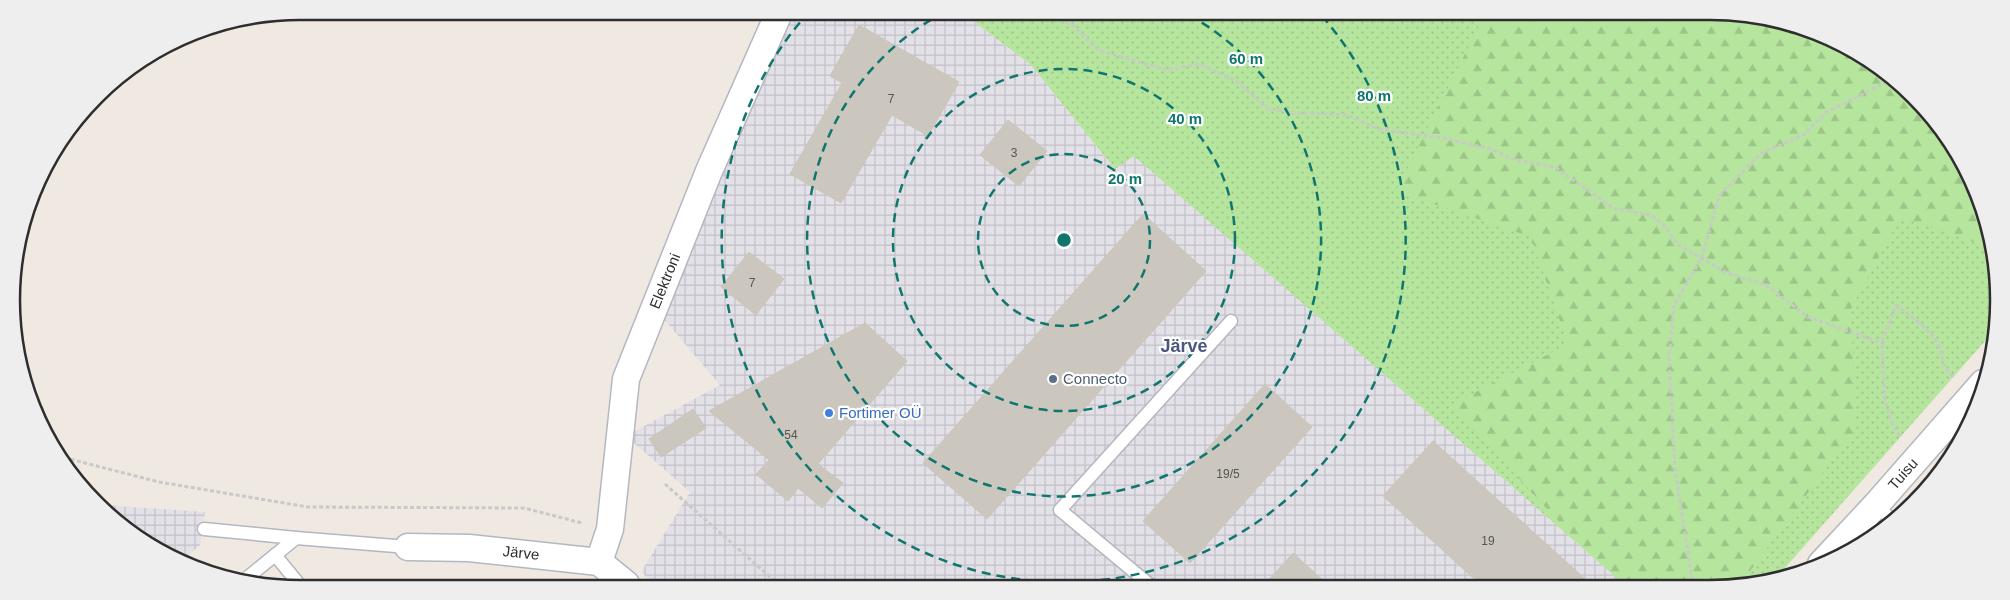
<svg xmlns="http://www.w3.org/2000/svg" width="2010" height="600" font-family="Helvetica,sans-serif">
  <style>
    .industrial { fill: url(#industrial-grid) }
    .grass { fill: url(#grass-dots) }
    .forest { fill: url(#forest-firs) }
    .building { fill: #cbc7bf; stroke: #cbc5ba }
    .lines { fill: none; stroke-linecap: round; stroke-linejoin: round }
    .service-casing { stroke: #b4b7c1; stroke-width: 15 }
    .minor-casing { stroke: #b4b7c1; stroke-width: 29 }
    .path { stroke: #c9c9c9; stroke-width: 3; stroke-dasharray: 4 2.5; stroke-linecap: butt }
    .service { stroke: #fff; stroke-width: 12 }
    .minor { stroke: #fff; stroke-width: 26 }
    .ring { fill: none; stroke: #0f766e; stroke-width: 2.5; stroke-dasharray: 9 6 }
    .service-dot { fill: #5c6f8a; stroke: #fff; stroke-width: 2 }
    .shop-dot { fill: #3f7fe0; stroke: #fff; stroke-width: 2 }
    .labels { text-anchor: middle; stroke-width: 4.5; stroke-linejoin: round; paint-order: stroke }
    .number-label { font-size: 12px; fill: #555452 }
    .street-label { font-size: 15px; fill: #2e2e2e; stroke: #fff }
    .service-label { font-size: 15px; fill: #4e5e75; stroke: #fff; text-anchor: start }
    .shop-label { font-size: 15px; fill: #366cbe; stroke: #fff; text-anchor: start }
    .quarter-label { font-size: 18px; font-weight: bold; fill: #4d5680; stroke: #fff }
    .rim { fill: none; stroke: #2e2e2e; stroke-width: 2.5 }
    .centre { fill: #0f766e; stroke: #fff; stroke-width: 2.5 }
    .ring-label { font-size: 15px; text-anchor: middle; font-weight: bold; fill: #0f766e; stroke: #fff; stroke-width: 4.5; stroke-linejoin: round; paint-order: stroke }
  </style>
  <defs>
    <pattern id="industrial-grid" width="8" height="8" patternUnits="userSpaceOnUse" patternTransform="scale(1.25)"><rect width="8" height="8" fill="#e3e1e8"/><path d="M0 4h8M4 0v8" fill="none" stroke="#c3c1c7"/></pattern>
    <pattern id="grass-dots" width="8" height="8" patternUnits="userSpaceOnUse" patternTransform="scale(1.25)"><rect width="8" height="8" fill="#b6e59e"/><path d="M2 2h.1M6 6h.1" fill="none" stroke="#9dc588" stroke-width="1.8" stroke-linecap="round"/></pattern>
    <pattern id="forest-firs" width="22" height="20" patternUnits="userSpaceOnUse" patternTransform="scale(1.25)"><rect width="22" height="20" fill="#b6e59e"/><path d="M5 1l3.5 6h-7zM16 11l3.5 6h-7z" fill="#9dc588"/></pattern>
  </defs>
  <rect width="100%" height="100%" fill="#efe9e1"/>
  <g class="industrial">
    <path d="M 791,13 L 964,14 L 1031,65 L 1114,168 L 1134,155 L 1626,586 L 655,584 L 641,572 L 690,492 L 626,436 L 720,385 L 662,317 L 788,17 Z"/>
    <path d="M 104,505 L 205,512 L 200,545 L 184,559 L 139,540 Z"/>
  </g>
  <g class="grass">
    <path d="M 964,14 L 1767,17 L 1871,60 L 1950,140 L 1993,244 L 1993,332 L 1777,577 L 1747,586 L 1626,586 L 1134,156 L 1115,169 L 1031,65 Z"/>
    <path d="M 1966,430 L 1960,444 L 1934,476 L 1956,440 Z"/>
  </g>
  <path class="forest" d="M 1484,16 L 1767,17 L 1871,60 L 1950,140 L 1993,244 L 1993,248 L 1900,217 L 1851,309 L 1856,428 L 1739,586 L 1627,586 L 1585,550 L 1451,405 L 1568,344 L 1531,237 L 1396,191 Z"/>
  <g class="building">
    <path d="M 859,25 L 959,82 L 928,136 L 892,115 L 841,203 L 790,174 L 842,83 L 830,76 Z"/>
    <path d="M 1008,120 L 1047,151 L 1019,186 L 980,155 Z"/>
    <path d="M 1143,214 L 1206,271 L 987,519 L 923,463 Z"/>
    <path d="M 749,252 L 784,279 L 756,315 L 721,287 Z"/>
    <path d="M 865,323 L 907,361 L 818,464 L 843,483 L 822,508 L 798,488 L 788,501 L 756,474 L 769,460 L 709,411 Z"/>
    <path d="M 1265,384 L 1312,427 L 1190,563 L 1143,521 Z"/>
    <path d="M 693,409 L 706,428 L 661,457 L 649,439 Z"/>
    <path d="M 1433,441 L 1593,586 L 1482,586 L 1383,496 Z"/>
    <path d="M 1293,553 L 1328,585 L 1264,585 Z"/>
  </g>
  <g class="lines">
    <defs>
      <g id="service">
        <path d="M 1876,505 L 1894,522"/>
        <path d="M 204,529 L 296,538"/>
        <path d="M 275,555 L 298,583"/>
        <path d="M 242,582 L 296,538 L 408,547"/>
        <path d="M 1150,585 L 1060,510 L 1231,321"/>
      </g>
      <g id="minor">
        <path d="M 408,547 L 469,548 L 599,562 L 626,584"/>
        <path d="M 599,562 L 610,529 L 626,379 L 709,171 L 779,13"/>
        <path d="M 1821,564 L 1876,505 L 1983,383"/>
      </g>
    </defs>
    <use href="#service" class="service-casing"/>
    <use href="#minor" class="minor-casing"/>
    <g class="path">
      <path d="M 1048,14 L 1074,26 L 1098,50 L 1166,70 L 1199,64 L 1236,81 L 1267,108 L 1294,113 L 1348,115 L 1378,129 L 1448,139 L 1491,149 L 1515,160 L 1555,167 L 1613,208 L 1651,215 L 1666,227 L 1677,244 L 1727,273 L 1766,285 L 1808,317 L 1882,343"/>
      <path d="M 1900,436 L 1893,425 L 1885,400 L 1882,343 L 1896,305 C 1910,317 1931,328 1939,346 C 1946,360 1938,361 1953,377"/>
      <path d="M 58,456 L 159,482 L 308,507 L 524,508 L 582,523"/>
      <path d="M 665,484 L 778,584"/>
      <path d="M 1696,586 L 1691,574 L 1675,468 L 1669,358 L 1674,305 L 1702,257 L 1719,196 L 1760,154 L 1805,134 L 1825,113 L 1891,80"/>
    </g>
    <use href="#service" class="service"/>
    <use href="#minor" class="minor"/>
  </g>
  <g class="ring">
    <circle cx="1064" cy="240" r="86"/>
    <circle cx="1064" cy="240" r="171"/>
    <path d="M1189 15A257 257 0 1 1 941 14"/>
    <path d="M1322 16A342 342 0 1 1 808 13"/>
  </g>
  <circle class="service-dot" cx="1053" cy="379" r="5"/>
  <circle class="shop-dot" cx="829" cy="413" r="5"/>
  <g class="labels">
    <g class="number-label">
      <text x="891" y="103">7</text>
      <text x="1014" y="157">3</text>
      <text x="752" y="287">7</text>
      <text x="791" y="439">54</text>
      <text x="1228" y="478">19/5</text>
      <text x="1488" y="545">19</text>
    </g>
    <g class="street-label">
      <text transform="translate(665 281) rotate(-68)" y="5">Elektroni</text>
      <text transform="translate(1903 474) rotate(-49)" y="5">Tuisu</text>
      <text transform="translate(521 553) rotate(6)" y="5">Järve</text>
    </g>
    <g class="service-label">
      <text x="1063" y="384">Connecto</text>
    </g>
    <g class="shop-label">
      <text x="839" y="418">Fortimer OÜ</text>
    </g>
    <g class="quarter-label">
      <text x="1184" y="352">Järve</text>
    </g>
  </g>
  <path d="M0 0H2010V600H0ZM300 20H1710A280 280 0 0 1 1990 300V300A280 280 0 0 1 1710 580H300A280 280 0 0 1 20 300V300A280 280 0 0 1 300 20Z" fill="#eee" fill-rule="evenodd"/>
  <path class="rim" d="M300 20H1710A280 280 0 0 1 1990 300V300A280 280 0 0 1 1710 580H300A280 280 0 0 1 20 300V300A280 280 0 0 1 300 20Z"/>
  <circle cx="1064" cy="240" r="8" class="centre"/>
  <g class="ring-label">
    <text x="1246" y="64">60 m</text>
    <text x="1374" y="101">80 m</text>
    <text x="1185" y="124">40 m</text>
    <text x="1125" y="184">20 m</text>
  </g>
</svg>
